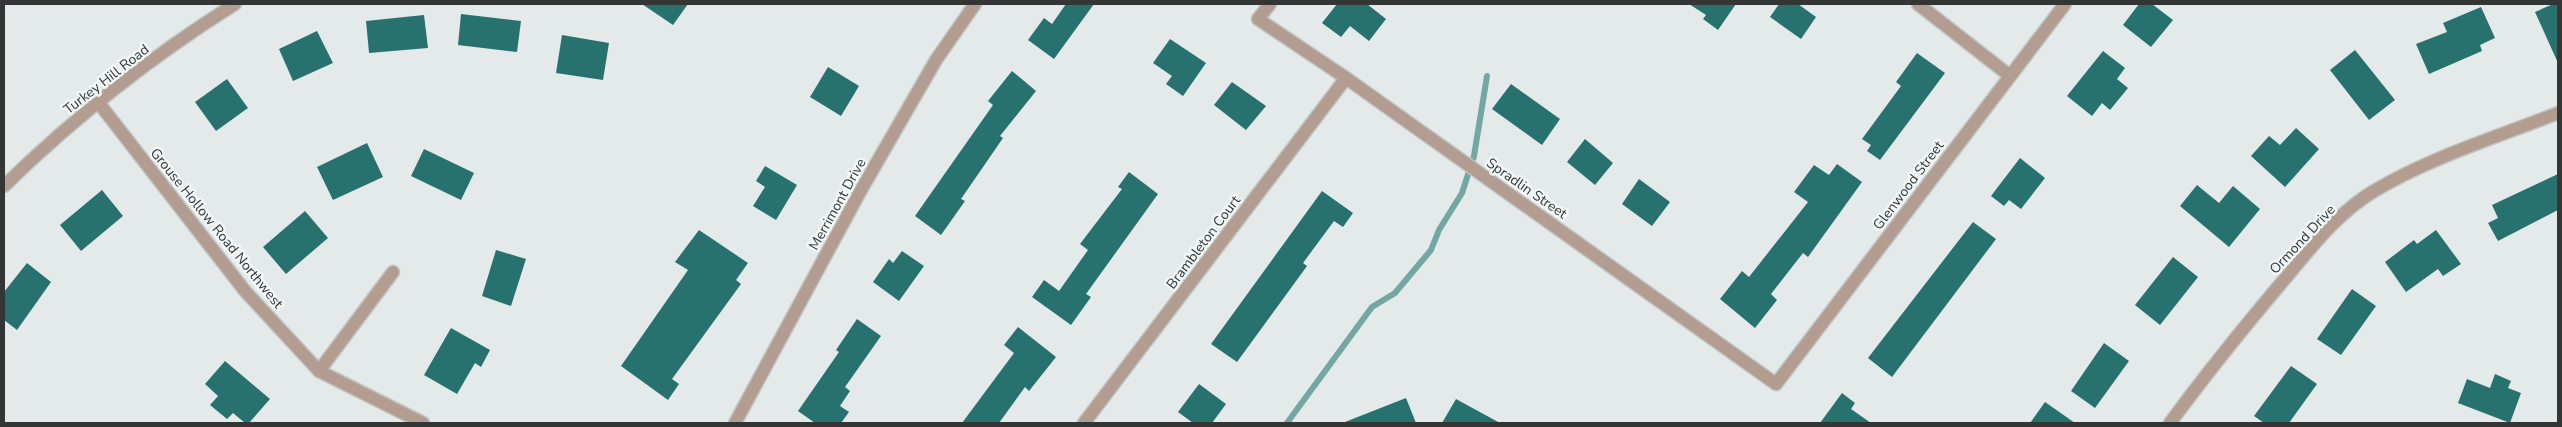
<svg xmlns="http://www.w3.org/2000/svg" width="2562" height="427" font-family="'Nunito Sans',sans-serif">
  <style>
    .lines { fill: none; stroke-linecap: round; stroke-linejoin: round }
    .stream { stroke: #73a7a3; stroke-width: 6 }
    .building { fill: #27726f }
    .minor-casing { stroke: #c1c6c5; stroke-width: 15 }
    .minor { stroke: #b39c90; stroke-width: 12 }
    .labels { text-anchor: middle; stroke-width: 5; stroke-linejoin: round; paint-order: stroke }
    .street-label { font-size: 14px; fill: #333635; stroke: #f1f7f7 }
  </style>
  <rect width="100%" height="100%" fill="#e4eae9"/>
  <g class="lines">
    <path class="stream" d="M 1287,423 L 1372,307 L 1395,293 L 1431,250 L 1439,230 L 1462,193 L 1474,156 L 1487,76"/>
  </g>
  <g class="building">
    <path d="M 642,4 L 688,4 L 673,25 Z"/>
    <path d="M 1066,4 L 1094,4 L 1054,59 L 1028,40 L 1044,18 L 1052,24 Z"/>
    <path d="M 1337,4 L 1367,4 L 1386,19 L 1369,41 L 1350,26 L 1341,37 L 1322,23 Z"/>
    <path d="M 1689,4 L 1736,4 L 1718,30 L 1703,19 L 1706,15 Z"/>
    <path d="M 1779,4 L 1798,4 L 1816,17 L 1801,39 L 1770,17 Z"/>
    <path d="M 2139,4 L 2152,4 L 2173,20 L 2151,47 L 2123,25 Z"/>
    <path d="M 2553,4 L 2558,4 L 2558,63 L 2535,12 Z"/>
    <path d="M 2481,7 L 2495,38 L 2480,45 L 2482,51 L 2429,74 L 2416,44 L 2447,32 L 2443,23 Z"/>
    <path d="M 461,14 L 521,21 L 517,52 L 458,45 Z"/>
    <path d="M 424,15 L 428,48 L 369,53 L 366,21 Z"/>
    <path d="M 317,31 L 333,63 L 293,81 L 279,49 Z"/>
    <path d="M 562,35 L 609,43 L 603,80 L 556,73 Z"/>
    <path d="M 1170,39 L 1206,63 L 1183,96 L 1166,84 L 1172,76 L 1153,63 Z"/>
    <path d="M 2355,50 L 2395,100 L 2369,120 L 2330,70 Z"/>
    <path d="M 2103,51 L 2125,68 L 2117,79 L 2128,88 L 2110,110 L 2102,103 L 2092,116 L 2067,96 Z"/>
    <path d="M 1917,53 L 1945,73 L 1880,160 L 1867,151 L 1871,145 L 1862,139 L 1901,86 L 1896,82 Z"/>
    <path d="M 828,67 L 859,86 L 841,116 L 810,97 Z"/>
    <path d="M 1012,71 L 1036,91 L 1000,136 L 1003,138 L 961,199 L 965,201 L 941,235 L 915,216 L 993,105 L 988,101 Z"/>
    <path d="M 227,79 L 248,108 L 216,131 L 195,102 Z"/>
    <path d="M 1232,82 L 1266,106 L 1246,130 L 1214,105 Z"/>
    <path d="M 1511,84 L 1560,119 L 1542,145 L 1492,109 Z"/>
    <path d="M 2296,128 L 2319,149 L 2285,187 L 2251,156 L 2269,136 L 2280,145 Z"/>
    <path d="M 1585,139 L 1613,163 L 1595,185 L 1567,162 Z"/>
    <path d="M 367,143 L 383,177 L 333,200 L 317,167 Z"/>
    <path d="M 424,149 L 474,173 L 461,200 L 411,176 Z"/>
    <path d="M 2020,158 L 2045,178 L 2021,209 L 2009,200 L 2004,206 L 1991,196 Z"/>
    <path d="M 1837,164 L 1862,182 L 1808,257 L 1803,253 L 1771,294 L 1777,300 L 1755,328 L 1720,299 L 1742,271 L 1749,277 L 1808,202 L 1794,192 L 1814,165 L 1829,175 Z"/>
    <path d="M 765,166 L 797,185 L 776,220 L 753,206 L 765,187 L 756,181 Z"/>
    <path d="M 1129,172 L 1158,194 L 1086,294 L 1091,297 L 1071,325 L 1032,297 L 1044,280 L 1059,291 L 1088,250 L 1080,244 L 1122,189 L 1118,187 Z"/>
    <path d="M 2558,174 L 2558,210 L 2498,241 L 2488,223 L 2498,218 L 2492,205 Z"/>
    <path d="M 1639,179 L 1670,202 L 1652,226 L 1622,204 Z"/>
    <path d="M 2197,185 L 2219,203 L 2233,186 L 2260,209 L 2229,247 L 2180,206 Z"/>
    <path d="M 102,190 L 123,216 L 81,251 L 60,225 Z"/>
    <path d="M 1322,191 L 1353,213 L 1343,227 L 1334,221 L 1303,263 L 1307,266 L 1237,362 L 1211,344 Z"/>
    <path d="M 305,211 L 328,238 L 286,274 L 263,247 Z"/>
    <path d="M 1973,222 L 1996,239 L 1892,377 L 1868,358 Z"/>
    <path d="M 699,230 L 748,263 L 736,280 L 741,284 L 672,379 L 679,384 L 668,400 L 621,366 L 688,270 L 675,262 Z"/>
    <path d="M 2436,230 L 2461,264 L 2443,276 L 2438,269 L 2406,292 L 2385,262 L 2414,240 L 2417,244 Z"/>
    <path d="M 496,250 L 526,259 L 511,306 L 482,296 Z"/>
    <path d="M 902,251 L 924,266 L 899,301 L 873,282 L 889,259 L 893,263 Z"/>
    <path d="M 2173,257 L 2198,277 L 2160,325 L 2135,305 Z"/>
    <path d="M 27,263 L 51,282 L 17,330 L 4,320 L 4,292 Z"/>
    <path d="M 2352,289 L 2376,306 L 2341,355 L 2317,339 Z"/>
    <path d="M 857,319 L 881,336 L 845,387 L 850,391 L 840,406 L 849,412 L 841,423 L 815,423 L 798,411 L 839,352 L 836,350 Z"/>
    <path d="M 1018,327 L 1056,357 L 1029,391 L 1025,387 L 999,423 L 962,423 L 1014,353 L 1004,345 Z"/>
    <path d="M 451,328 L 490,350 L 481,367 L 475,363 L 457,394 L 424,375 Z"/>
    <path d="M 2104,343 L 2129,361 L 2095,408 L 2071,391 Z"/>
    <path d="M 225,361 L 270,399 L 249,423 L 245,423 L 233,413 L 227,419 L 210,405 L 218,396 L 205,384 Z"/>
    <path d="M 2291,366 L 2317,384 L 2289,423 L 2264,423 L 2254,416 Z"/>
    <path d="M 2495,374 L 2511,381 L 2508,388 L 2521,393 L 2510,423 L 2458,403 L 2467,379 L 2490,388 Z"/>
    <path d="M 1199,384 L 1226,404 L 1212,423 L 1193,423 L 1178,412 Z"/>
    <path d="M 1842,393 L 1855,403 L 1851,409 L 1871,423 L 1820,423 Z"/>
    <path d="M 1406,398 L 1416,423 L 1345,423 L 1345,422 Z"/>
    <path d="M 1456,399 L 1500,423 L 1442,423 Z"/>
    <path d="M 2045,402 L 2075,423 L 2030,423 Z"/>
  </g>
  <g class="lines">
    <defs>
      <g id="minor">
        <path d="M 1270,4 L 1258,19 L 1346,78 L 1776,384 L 2065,4"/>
        <path d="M 1918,4 L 2010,76"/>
        <path d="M 98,102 L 245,291 L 319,371 L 423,423"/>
        <path d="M 4,186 C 74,118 152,56 235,4"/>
        <path d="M 319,371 L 393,272"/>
        <path d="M 735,423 L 861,190 L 936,60 L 975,4"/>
        <path d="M 1084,423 L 1346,78"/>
        <path d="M 2170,423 C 2206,374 2244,327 2283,281 C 2310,249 2337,213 2374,191 C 2431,157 2497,137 2558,113"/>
      </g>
    </defs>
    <use href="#minor" class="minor-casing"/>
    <use href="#minor" class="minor"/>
  </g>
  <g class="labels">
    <g class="street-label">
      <text transform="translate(106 79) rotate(-38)" y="5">Turkey Hill Road</text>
      <text transform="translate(1908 185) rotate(-53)" y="5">Glenwood Street</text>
      <text transform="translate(1527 188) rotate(35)" y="5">Spradlin Street</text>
      <text transform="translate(837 204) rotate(-61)" y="5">Merrimont Drive</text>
      <text transform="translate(217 228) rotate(51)" y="5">Grouse Hollow Road Northwest</text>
      <text transform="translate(2302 239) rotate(-47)" y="5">Ormond Drive</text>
      <text transform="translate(1203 242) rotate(-53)" y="5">Brambleton Court</text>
    </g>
  </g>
  <rect width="2562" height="427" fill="none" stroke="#333635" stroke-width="10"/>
</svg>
